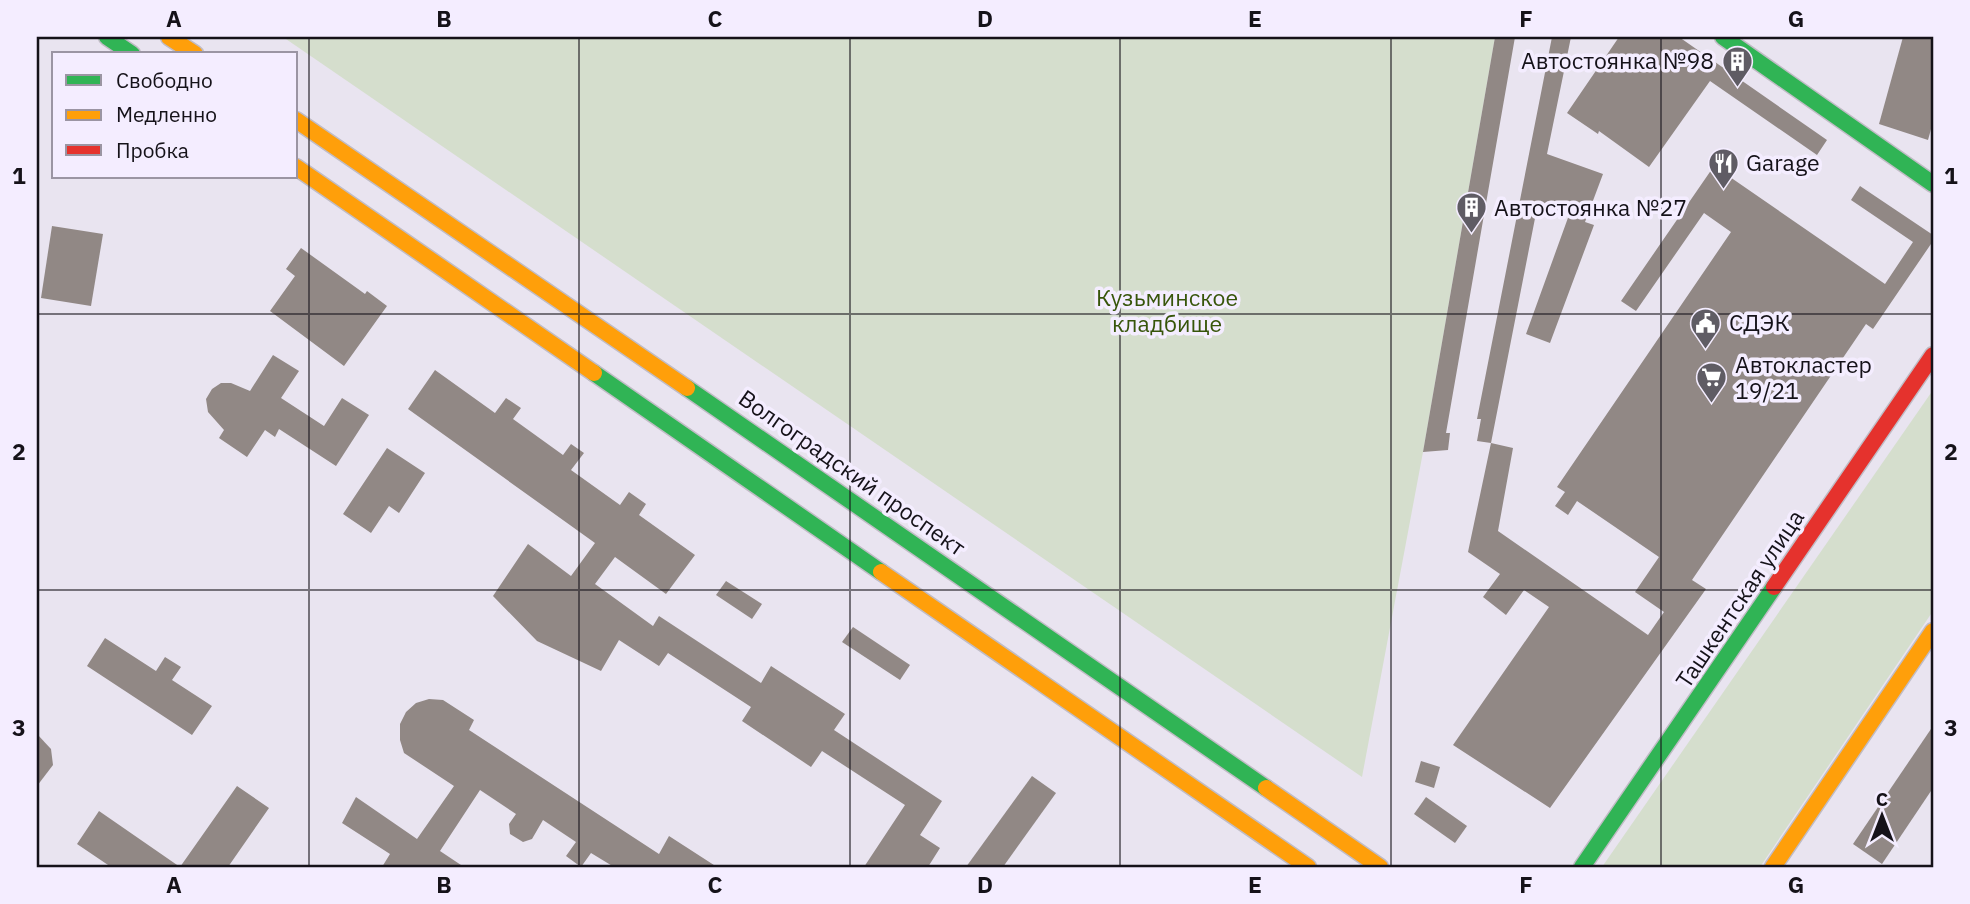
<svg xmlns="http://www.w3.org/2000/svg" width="1970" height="904" font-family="'IBM Plex Sans',sans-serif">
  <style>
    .green { fill: #d5decd }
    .building { fill: #918885 }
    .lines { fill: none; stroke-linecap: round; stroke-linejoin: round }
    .fast-casing { stroke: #c0bcc5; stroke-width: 19 }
    .slow-casing { stroke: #c0bcc5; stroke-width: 19 }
    .jam-casing { stroke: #c0bcc5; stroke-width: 19 }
    .fast { stroke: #30b455; stroke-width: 16 }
    .slow { stroke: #ff9f0a; stroke-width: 16 }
    .jam { stroke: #e5322d; stroke-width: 16 }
    .grid { fill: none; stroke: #151219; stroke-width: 2; stroke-opacity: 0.55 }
    .labels { text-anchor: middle; stroke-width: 7; stroke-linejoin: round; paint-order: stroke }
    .poi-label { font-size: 23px; fill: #151219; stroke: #f4edff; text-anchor: start }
    .park-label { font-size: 23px; fill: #37550a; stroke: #f4edff }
    .street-label { font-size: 23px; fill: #151219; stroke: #f4edff }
    .neatline { fill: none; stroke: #151219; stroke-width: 2.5 }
    .grid-label { font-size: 23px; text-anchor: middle; font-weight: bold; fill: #151219 }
  </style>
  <rect width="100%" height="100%" fill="#e9e4f0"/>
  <g class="green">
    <path d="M 283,37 L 1495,37 L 1423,452 L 1362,777 Z"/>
    <path d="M 1933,390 L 1933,611 L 1760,867 L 1602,867 Z"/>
  </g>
  <g class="building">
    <path d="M 1495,37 L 1515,37 L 1446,433 L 1450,433 L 1448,450 L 1423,452 Z"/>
    <path d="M 1552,37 L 1571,37 L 1547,154 L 1603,174 L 1585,222 L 1594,225 L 1550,343 L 1526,334 L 1569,215 L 1538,203 L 1491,443 L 1477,441 L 1481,419 L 1477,419 Z"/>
    <path d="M 1619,37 L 1679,37 L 1827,140 L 1817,155 L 1710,81 L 1649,167 L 1599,131 L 1598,134 L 1567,113 Z"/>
    <path d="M 1903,37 L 1933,37 L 1933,122 L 1928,140 L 1879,124 Z"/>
    <path d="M 1714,166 L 1885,284 L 1913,242 L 1851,200 L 1860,186 L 1933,235 L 1933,241 L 1873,329 L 1866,324 L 1692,580 L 1706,589 L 1550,808 L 1453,745 L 1549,607 L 1524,590 L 1506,615 L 1483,597 L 1500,574 L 1468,552 L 1491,443 L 1513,448 L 1498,531 L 1648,635 L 1664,612 L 1635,592 L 1659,557 L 1577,501 L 1568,515 L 1555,506 L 1565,492 L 1557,487 L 1731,232 L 1704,213 L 1636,311 L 1621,301 Z"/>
    <path d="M 52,226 L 103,234 L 91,306 L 41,298 Z"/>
    <path d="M 301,248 L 365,294 L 367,291 L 387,306 L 344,366 L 270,311 L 295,276 L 286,269 Z"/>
    <path d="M 273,355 L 299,371 L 281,398 L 324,426 L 342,398 L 369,415 L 336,466 L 279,429 L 275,437 L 265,430 L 247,457 L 219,438 L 224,430 L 208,412 L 206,399 L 212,389 L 221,383 L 231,383 L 250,391 Z"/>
    <path d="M 435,370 L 495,413 L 506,398 L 521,408 L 513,419 L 563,455 L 571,444 L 584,453 L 571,470 L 620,505 L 629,492 L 646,504 L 639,515 L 695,555 L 666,594 L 615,557 L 595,584 L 653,626 L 659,616 L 761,683 L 771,666 L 845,714 L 834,730 L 942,801 L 920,835 L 940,848 L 928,867 L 864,867 L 905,805 L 822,751 L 811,767 L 742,721 L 751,707 L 668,653 L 659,666 L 619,640 L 601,671 L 537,641 L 493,596 L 528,544 L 571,576 L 595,543 L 408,409 Z"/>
    <path d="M 387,448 L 425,473 L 399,513 L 389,506 L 371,533 L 343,514 Z"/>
    <path d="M 726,581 L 762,604 L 752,619 L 716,595 Z"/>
    <path d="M 853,627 L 910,665 L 900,680 L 842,642 Z"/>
    <path d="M 105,638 L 156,671 L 165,657 L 181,667 L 172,680 L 212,706 L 192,735 L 87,666 Z"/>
    <path d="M 429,699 L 443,700 L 474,720 L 469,730 L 659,854 L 669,836 L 717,867 L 614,867 L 591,853 L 581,867 L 566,856 L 576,842 L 543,820 L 532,839 L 523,842 L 510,834 L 509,824 L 516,814 L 480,790 L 440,851 L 464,867 L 382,867 L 390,854 L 342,823 L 356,797 L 417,839 L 454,786 L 404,753 L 400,740 L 400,724 L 406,712 L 416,703 Z"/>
    <path d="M 1933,726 L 1933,788 L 1882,864 L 1853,844 Z"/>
    <path d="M 37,734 L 51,749 L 53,765 L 37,786 Z"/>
    <path d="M 1421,761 L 1440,767 L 1434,788 L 1415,782 Z"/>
    <path d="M 1032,776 L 1056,793 L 1003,867 L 966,867 Z"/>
    <path d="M 237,786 L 269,808 L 228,867 L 111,867 L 77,844 L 99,811 L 180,867 Z"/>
    <path d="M 1426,797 L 1467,826 L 1455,843 L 1414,814 Z"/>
  </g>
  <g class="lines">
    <defs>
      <g id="fast">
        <path d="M 107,37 L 132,54"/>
        <path d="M 1723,37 L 1933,184"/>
        <path d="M 594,373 L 881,572"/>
        <path d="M 687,388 L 1266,788"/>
        <path d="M 1582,867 L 1774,587"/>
      </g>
      <g id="slow">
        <path d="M 169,37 L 195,54"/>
        <path d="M 296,120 L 687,388"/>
        <path d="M 296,167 L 594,373"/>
        <path d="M 881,572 L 1308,867"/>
        <path d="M 1266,788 L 1380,867"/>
        <path d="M 1773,867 L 1933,631"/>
      </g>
      <path id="jam" d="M 1774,587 L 1933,355"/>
    </defs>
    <use href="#fast" class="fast-casing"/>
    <use href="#slow" class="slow-casing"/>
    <use href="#jam" class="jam-casing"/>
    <use href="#fast" class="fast"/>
    <use href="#slow" class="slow"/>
    <use href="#jam" class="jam"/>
  </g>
  <path class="grid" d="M 309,37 L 309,867M 579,37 L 579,867M 850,37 L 850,867M 1120,37 L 1120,867M 1391,37 L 1391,867M 1661,37 L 1661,867M 37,314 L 1933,314M 37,590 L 1933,590"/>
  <defs>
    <symbol id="building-pin" viewBox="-11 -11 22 30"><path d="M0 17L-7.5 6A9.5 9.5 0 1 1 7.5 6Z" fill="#5f5c64" stroke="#f4edff"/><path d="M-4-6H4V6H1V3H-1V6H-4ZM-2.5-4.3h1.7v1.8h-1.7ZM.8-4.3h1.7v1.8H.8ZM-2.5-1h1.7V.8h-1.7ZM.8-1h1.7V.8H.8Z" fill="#fff"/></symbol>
    <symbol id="restaurant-pin" viewBox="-11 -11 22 30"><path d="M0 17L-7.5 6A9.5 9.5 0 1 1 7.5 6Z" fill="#5f5c64" stroke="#f4edff"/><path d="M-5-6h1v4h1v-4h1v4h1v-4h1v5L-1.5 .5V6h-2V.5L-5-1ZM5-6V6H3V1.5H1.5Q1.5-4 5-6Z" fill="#fff"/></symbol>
    <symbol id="civic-pin" viewBox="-11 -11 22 30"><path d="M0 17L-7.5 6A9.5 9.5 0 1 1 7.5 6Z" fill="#5f5c64" stroke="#f4edff"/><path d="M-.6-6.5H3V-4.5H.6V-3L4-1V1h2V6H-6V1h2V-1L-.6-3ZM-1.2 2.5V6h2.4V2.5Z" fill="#fff"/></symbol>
    <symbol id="supermarket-pin" viewBox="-11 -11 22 30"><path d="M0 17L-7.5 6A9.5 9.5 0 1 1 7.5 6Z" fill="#5f5c64" stroke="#f4edff"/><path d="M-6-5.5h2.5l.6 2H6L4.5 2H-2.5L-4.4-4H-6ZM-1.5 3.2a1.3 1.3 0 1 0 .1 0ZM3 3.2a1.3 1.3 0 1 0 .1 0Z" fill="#fff"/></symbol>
  </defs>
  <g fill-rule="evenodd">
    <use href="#building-pin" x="1720" y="44" width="35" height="47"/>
    <use href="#restaurant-pin" x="1706" y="146" width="35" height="47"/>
    <use href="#building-pin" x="1454" y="190" width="35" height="47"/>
    <use href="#civic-pin" x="1688" y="306" width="35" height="47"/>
    <use href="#supermarket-pin" x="1694" y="360" width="35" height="47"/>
  </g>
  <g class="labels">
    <g class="poi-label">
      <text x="1714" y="69" text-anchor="end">Автостоянка №98</text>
      <text x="1746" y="171">Garage</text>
      <text x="1494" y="216">Автостоянка №27</text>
      <text x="1729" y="331">СДЭК</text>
      <text x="1735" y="373">Автокластер<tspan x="1735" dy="26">19/21</tspan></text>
    </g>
    <g class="park-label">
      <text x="1167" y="306">Кузьминское<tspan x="1167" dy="26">кладбище</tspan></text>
    </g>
    <g class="street-label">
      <text transform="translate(852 473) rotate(35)" y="8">Волгоградский проспект</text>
      <text transform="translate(1740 599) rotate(-56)" y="8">Ташкентская улица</text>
    </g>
  </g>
  <rect width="1970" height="904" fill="none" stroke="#f4edff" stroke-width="77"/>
  <rect x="52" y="52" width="245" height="126" fill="#f4edff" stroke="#9b95a3" stroke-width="2"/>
  <rect x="66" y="75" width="35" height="10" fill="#30b455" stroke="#9b95a3" stroke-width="2"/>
  <text x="116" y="88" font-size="21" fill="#151219">Свободно</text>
  <rect x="66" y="110" width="35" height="10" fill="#ff9f0a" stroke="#9b95a3" stroke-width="2"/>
  <text x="116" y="122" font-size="21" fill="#151219">Медленно</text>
  <rect x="66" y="145" width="35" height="10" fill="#e5322d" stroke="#9b95a3" stroke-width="2"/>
  <text x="116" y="158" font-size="21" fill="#151219">Пробка</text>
  <g transform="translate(1882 816)" stroke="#f4edff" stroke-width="5" paint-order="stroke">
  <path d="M0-5L12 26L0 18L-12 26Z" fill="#151219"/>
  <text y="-10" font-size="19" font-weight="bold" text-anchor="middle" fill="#151219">С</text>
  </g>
  <rect x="38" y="38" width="1894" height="828" class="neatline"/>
  <g class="grid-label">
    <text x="174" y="27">A</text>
    <text x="444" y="27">B</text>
    <text x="715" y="27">C</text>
    <text x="985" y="27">D</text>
    <text x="1255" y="27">E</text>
    <text x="1526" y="27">F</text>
    <text x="1796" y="27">G</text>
    <text x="19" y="184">1</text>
    <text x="1951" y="184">1</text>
    <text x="19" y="460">2</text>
    <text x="1951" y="460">2</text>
    <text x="19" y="736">3</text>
    <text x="1951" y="736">3</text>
    <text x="174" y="893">A</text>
    <text x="444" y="893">B</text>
    <text x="715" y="893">C</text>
    <text x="985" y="893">D</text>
    <text x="1255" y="893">E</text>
    <text x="1526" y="893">F</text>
    <text x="1796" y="893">G</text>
  </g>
</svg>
